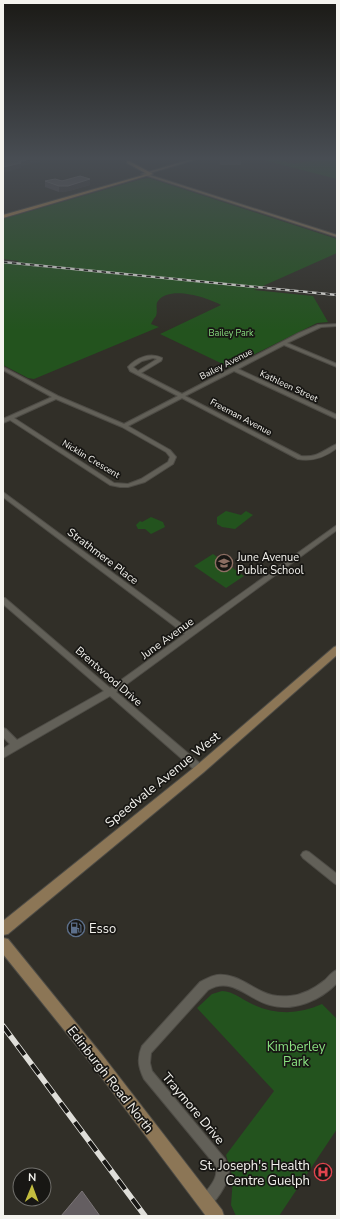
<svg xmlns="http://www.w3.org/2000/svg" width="340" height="1219" font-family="'Nunito Sans',sans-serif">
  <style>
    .green { fill: #23531e }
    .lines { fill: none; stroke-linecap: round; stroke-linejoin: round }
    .minor-casing { stroke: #4e4c46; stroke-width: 2 }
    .secondary-casing { stroke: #4e4c46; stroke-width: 2 }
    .primary-casing { stroke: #4e4c46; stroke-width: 2 }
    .minor { fill: #626058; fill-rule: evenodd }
    .secondary { fill: #8c7656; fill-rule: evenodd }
    .primary { fill: #b78c53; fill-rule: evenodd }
    .rail-far1-casing { stroke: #dfded9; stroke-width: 2.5 }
    .rail-casing { stroke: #dfded9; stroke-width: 5.5 }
    .rail-far1 { stroke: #181714; stroke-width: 1.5; stroke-dasharray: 4.5; stroke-linecap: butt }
    .rail { stroke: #181714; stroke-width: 4; stroke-dasharray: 12; stroke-linecap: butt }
    .wall { fill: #534c50 }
    .shaded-wall { fill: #3e3939 }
    .building { fill: #645e61; stroke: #7b7577 }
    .labels { text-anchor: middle; stroke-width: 3.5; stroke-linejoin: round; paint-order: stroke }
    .far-park-label { font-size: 9px; fill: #89e080; stroke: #181714 }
    .far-street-label { font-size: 9px; fill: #f4f3ee; stroke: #181714 }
    .street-label { font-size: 11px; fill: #f4f3ee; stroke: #181714 }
    .poi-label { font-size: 11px; fill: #f4f3ee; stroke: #181714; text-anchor: start }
    .near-street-label { font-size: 13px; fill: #f4f3ee; stroke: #181714 }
    .near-poi-label { font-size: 13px; fill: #f4f3ee; stroke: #181714; text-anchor: start }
    .near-park-label { font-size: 13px; fill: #89e080; stroke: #181714 }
  </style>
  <rect width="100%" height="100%" fill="#312f28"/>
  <g class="green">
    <path d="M 263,160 L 281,160 L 282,161 L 294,164 L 312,160 L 337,160 L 337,179 Z"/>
    <path d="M 149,178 L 337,239 L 337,253 L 254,290 L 313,296 L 328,322 L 317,323 L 229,367 L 160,334 L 221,305 C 208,298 170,285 158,301 C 155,304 158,311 156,316 C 154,319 152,321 151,324 L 159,327 L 34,379 L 28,378 L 3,365 L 3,263 L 17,264 L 19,261 L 3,259 L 3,219 L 142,179 Z"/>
    <path d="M 226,511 L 241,515 L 246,511 L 253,515 L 235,529 L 222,527 L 217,524 L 217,517 Z"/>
    <path d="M 151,517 L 163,522 L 165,527 L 151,534 L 145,529 L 138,529 L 136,525 L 140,521 L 142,522 Z"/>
    <path d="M 213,554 L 244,576 L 226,588 L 194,566 Z"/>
    <path d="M 222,991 C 234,992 240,998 250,1003 C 274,1015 298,1015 322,1004 L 337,1019 L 337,1129 L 279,1216 L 236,1216 L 231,1205 L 233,1178 L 226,1155 L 274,1091 L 197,1008 L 212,994 Z"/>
  </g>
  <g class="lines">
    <defs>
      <g id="minor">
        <path d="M 337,324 L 337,326 L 321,327 L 287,343 L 337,364 L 337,367 L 284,345 L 238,369 L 337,415 L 337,419 L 234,371 L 185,396 L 301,456 C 318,458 323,450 337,444 L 337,448 C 325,457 313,462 298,459 L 182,398 L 128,426 L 170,450 L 176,457 L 173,464 L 145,482 L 128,487 L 120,487 L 110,485 L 10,420 L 3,423 L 3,419 L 52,397 L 3,370 L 3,367 L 58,396 L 124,424 L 178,396 L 130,371 L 128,367 C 136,358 150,352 162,358 L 162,359 L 161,361 L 141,373 L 182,394 L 299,333 L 318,325 ZM 153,358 L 157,359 L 138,371 L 133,367 L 142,361 ZM 56,399 L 122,427 L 166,452 L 170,457 L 168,462 L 141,479 L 128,484 L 114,483 L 14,418 Z"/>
        <path d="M 3,492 L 190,630 L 337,525 L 337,530 L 116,692 L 203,766 L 204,769 L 203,772 L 200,773 L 197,772 L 110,696 L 3,758 L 3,749 L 10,744 L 3,737 L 3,728 L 6,729 L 17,740 L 104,691 L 3,604 L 3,598 L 5,598 L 110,688 L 185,634 L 3,497 Z"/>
        <path d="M 306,851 L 309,852 L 337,874 L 337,885 L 334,883 L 303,858 L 301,855 L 303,852 Z"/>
        <path d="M 337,970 L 337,983 C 321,1000 294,1012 270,1005 C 247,999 232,976 208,990 L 151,1053 L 150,1063 L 152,1071 L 225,1159 C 227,1164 229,1169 229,1174 C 227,1185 215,1204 206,1208 L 202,1206 L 200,1202 C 205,1189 219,1182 216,1166 L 144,1079 C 138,1067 137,1058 142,1046 L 200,982 C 206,979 211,976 217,975 C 234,973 248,985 263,992 C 271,996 280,997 290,996 C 303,995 315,988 325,980 C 329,976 332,972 337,970 Z"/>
      </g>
      <g id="secondary">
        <path d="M 189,160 L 194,160 L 147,174 L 337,235 L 337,237 L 141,174 Z"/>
        <path d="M 337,646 L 337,655 L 204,772 L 8,934 L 3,935 L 3,921 L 196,766 L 334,647 Z"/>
        <path d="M 3,938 L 8,939 L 103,1056 L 222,1210 L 224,1216 L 206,1216 L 93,1066 L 3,954 Z"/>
      </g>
      <path id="primary" d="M 127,161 L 129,161 L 153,174 L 3,218 L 3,215 L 147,174 L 127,163 Z"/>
    </defs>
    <use href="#minor" class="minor-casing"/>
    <use href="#secondary" class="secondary-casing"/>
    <use href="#primary" class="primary-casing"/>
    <use href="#minor" class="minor"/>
    <use href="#secondary" class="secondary"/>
    <use href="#primary" class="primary"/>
    <defs>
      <path id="rail-far1" d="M 3,262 L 337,295"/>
      <path id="rail" d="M 3,1026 L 145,1216"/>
    </defs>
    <use href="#rail-far1" class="rail-far1-casing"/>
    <use href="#rail" class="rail-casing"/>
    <use href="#rail-far1" class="rail-far1"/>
    <use href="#rail" class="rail"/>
  </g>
  <g class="wall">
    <rect x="220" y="160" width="21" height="5"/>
    <path d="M 90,179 L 90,185 L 69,191 L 59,192 L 45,187 L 45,181 Z"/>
  </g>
  <g class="shaded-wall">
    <path d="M 26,160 L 40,160 L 40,162 L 21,166 L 21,168 L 3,173 L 3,167 L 18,162 Z"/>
    <path d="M 90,179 L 90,185 L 69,191 L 59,192 L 59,186 Z"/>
  </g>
  <g class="building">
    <path d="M 3,160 L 26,160 L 18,162 L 21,163 L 3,167 Z"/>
    <path d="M 80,176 L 90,179 L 68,186 L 59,186 L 45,181 L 55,179 L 62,181 Z"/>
    <path d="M 82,1191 L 100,1216 L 61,1216 Z"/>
  </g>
  <linearGradient id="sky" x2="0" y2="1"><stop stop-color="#1b1a16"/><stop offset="0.48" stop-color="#484d53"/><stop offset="1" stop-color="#484d53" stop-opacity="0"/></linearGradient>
  <rect width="340" height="330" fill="url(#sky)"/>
  <defs>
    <symbol id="school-ring" viewBox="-11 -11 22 22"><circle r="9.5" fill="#181714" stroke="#8d6e63" stroke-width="1.5"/><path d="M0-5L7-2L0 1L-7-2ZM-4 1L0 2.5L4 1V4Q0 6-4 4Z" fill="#8d6e63"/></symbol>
    <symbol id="fuel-ring" viewBox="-11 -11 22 22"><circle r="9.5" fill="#181714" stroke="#5c6f8a" stroke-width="1.5"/><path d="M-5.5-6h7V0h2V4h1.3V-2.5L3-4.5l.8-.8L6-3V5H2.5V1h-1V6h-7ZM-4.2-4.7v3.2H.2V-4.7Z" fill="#5c6f8a"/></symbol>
    <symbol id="hospital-ring" viewBox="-11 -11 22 22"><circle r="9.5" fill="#181714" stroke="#e0444e" stroke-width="1.5"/><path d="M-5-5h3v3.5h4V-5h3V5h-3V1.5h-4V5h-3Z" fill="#e0444e"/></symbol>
  </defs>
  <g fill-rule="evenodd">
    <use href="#school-ring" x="214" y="553" width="20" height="20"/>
    <use href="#fuel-ring" x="66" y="918" width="20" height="20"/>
    <use href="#hospital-ring" x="313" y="1162" width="20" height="20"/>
  </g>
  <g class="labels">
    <g class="far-park-label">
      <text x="231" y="336">Bailey Park</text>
    </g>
    <g class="far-street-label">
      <text transform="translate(226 364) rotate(-27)" y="3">Bailey Avenue</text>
      <text transform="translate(289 386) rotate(25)" y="3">Kathleen Street</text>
      <text transform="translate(241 417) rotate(28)" y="3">Freeman Avenue</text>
      <text transform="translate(91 459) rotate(31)" y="3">Nicklin Crescent</text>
    </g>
    <g class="street-label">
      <text transform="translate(103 556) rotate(37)" y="4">Strathmere Place</text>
      <text transform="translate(167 638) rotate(-36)" y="4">June Avenue</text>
      <text transform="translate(109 676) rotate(41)" y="4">Brentwood Drive</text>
    </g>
    <g class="poi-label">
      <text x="237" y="561">June Avenue<tspan x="237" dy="13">Public School</tspan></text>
    </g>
    <g class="near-street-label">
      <text transform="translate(162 779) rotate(-39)" y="5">Speedvale Avenue West</text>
      <text transform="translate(111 1079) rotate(52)" y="5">Edinburgh Road North</text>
      <text transform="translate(194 1108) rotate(50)" y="5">Traymore Drive</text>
    </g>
    <g class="near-poi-label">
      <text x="89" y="933">Esso</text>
      <text x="310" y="1170" text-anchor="end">St. Joseph's Health<tspan x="310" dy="15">Centre Guelph</tspan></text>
    </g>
    <g class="near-park-label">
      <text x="296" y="1051">Kimberley<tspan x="296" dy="15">Park</tspan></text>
    </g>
  </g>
  <rect width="340" height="1219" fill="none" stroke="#f4f3ee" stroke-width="8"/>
  <g transform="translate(32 1187) rotate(1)"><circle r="19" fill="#181714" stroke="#706f6b"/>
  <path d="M0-3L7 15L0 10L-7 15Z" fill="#c3bd3e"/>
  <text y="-6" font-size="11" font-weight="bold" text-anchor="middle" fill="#f4f3ee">N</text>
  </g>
</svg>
